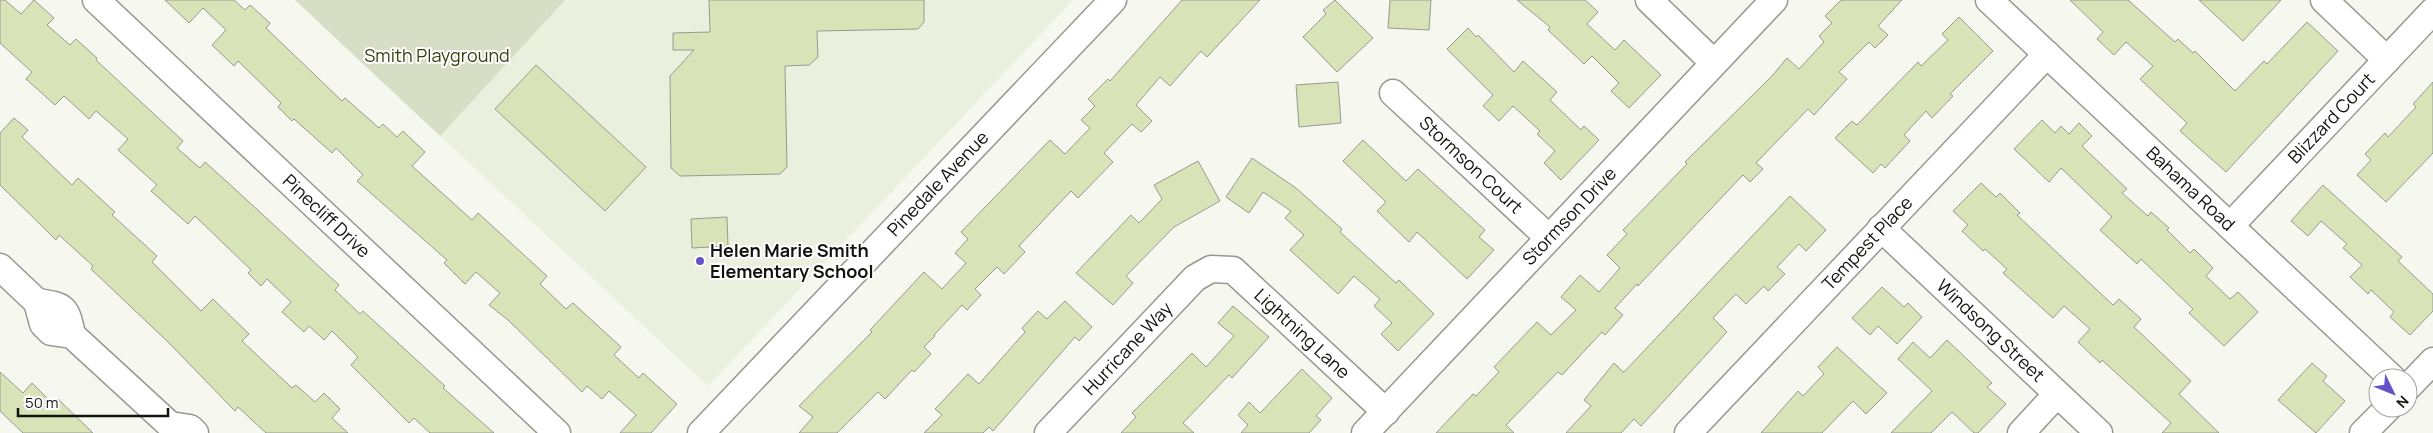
<svg xmlns="http://www.w3.org/2000/svg" width="2433" height="433" font-family="Manrope,sans-serif">
  <style>
    .built { fill: #ebefde }
    .green { fill: #d8dec5 }
    .building { fill: #d9e3b8; stroke: #989a91 }
    .lines { fill: none; stroke-linecap: round; stroke-linejoin: round }
    .minor-casing { stroke: #979990; stroke-width: 29 }
    .minor { stroke: #fff; stroke-width: 26 }
    .poi-dot { fill: #6352cb; stroke: #fff; stroke-width: 2 }
    .labels { text-anchor: middle; stroke-width: 4; stroke-linejoin: round; paint-order: stroke }
    .park-label { font-size: 18px; fill: #363e0d; stroke: #fff }
    .street-label { font-size: 18px; fill: #12130f; stroke: #fff }
    .poi-label { font-size: 18px; font-weight: bold; fill: #12130f; stroke: #fff; text-anchor: start }
  </style>
  <rect width="100%" height="100%" fill="#f6f8ef"/>
  <path class="built" d="M 295,0 L 1073,0 L 708,386 Z"/>
  <path class="green" d="M 295,0 L 565,0 L 440,136 Z"/>
  <g class="building">
    <path d="M 0,0 L 5,0 L 21,14 L 34,0 L 54,18 L 47,25 L 70,45 L 76,39 L 97,58 L 96,60 L 183,141 L 177,148 L 200,168 L 205,162 L 236,190 L 339,285 L 335,290 L 360,314 L 363,311 L 445,386 L 443,388 L 494,433 L 430,433 L 414,418 L 409,423 L 351,365 L 358,357 L 332,331 L 324,340 L 309,326 L 304,332 L 282,312 L 291,302 L 267,279 L 261,286 L 248,273 L 251,270 L 195,216 L 188,224 L 151,191 L 157,185 L 118,150 L 128,139 L 96,111 L 89,119 L 64,96 L 55,105 L 26,79 L 32,72 L 0,43 Z"/>
    <path d="M 165,0 L 234,0 L 245,10 L 250,5 L 270,23 L 266,28 L 342,101 L 345,98 L 379,128 L 383,124 L 397,137 L 403,131 L 425,152 L 412,166 L 472,220 L 478,213 L 547,276 L 540,284 L 566,309 L 573,303 L 621,347 L 614,355 L 639,378 L 643,373 L 677,404 L 651,433 L 620,433 L 636,415 L 609,391 L 602,399 L 587,386 L 582,392 L 508,320 L 489,305 L 500,293 L 476,272 L 465,284 L 444,263 L 447,260 L 357,181 L 363,175 L 336,148 L 332,153 L 294,119 L 292,121 L 278,107 L 281,103 L 238,61 L 234,66 L 212,45 L 226,30 L 203,8 L 189,23 Z"/>
    <path d="M 709,0 L 924,0 L 924,22 L 918,29 L 817,31 L 818,57 L 809,65 L 785,66 L 787,167 L 780,174 L 680,176 L 671,168 L 670,76 L 694,50 L 673,50 L 673,33 L 710,32 Z"/>
    <path d="M 1182,0 L 1260,0 L 1207,57 L 1201,51 L 1170,86 L 1160,77 L 1136,105 L 1152,121 L 1141,132 L 1132,124 L 1104,153 L 1113,162 L 1078,198 L 1071,191 L 1019,246 L 1025,252 L 1004,274 L 997,267 L 975,289 L 981,295 L 967,310 L 962,305 L 934,335 L 935,336 L 924,347 L 931,354 L 914,372 L 912,370 L 885,399 L 878,392 L 837,433 L 799,433 L 813,417 L 799,406 L 872,332 L 870,330 L 924,272 L 942,289 L 966,263 L 955,253 L 968,239 L 961,232 L 1050,140 L 1065,154 L 1090,128 L 1081,120 L 1095,106 L 1088,99 L 1108,79 L 1110,81 Z"/>
    <path d="M 1335,0 L 1373,38 L 1337,72 L 1303,37 L 1326,14 L 1323,10 Z"/>
    <path d="M 1390,0 L 1431,0 L 1429,30 L 1388,28 Z"/>
    <path d="M 1517,0 L 1585,0 L 1598,12 L 1587,24 L 1615,50 L 1624,40 L 1661,75 L 1629,108 L 1611,91 L 1619,83 L 1592,56 L 1584,64 L 1548,30 L 1550,27 Z"/>
    <path d="M 1841,0 L 1902,0 L 1878,26 L 1888,35 L 1875,48 L 1869,42 L 1839,72 L 1847,79 L 1814,115 L 1808,109 L 1756,163 L 1763,169 L 1750,182 L 1743,175 L 1638,286 L 1637,284 L 1615,308 L 1623,315 L 1605,335 L 1602,332 L 1562,375 L 1558,372 L 1506,425 L 1514,433 L 1436,433 L 1473,394 L 1476,396 L 1499,372 L 1494,367 L 1537,322 L 1551,335 L 1576,310 L 1561,297 L 1580,275 L 1599,292 L 1620,268 L 1607,255 L 1627,234 L 1623,230 L 1687,164 L 1685,162 L 1772,76 L 1787,58 L 1799,69 L 1824,42 L 1819,36 L 1832,23 L 1825,16 Z"/>
    <path d="M 2070,0 L 2128,0 L 2175,42 L 2178,39 L 2193,53 L 2195,51 L 2235,91 L 2264,61 L 2267,64 L 2307,22 L 2338,51 L 2226,172 L 2180,131 L 2187,123 L 2140,79 L 2153,66 L 2126,42 L 2114,55 L 2097,39 L 2103,32 Z"/>
    <path d="M 2199,0 L 2281,0 L 2243,41 Z"/>
    <path d="M 1959,17 L 1993,51 L 1950,94 L 1953,96 L 1932,118 L 1926,111 L 1904,135 L 1910,141 L 1885,168 L 1881,164 L 1873,173 L 1835,138 L 1852,121 L 1857,125 L 1918,62 L 1921,66 L 1948,40 L 1942,34 Z"/>
    <path d="M 1468,28 L 1476,37 L 1478,35 L 1514,72 L 1523,61 L 1557,92 L 1550,100 L 1581,130 L 1584,126 L 1599,140 L 1561,180 L 1544,163 L 1555,151 L 1537,134 L 1540,131 L 1513,106 L 1499,121 L 1483,106 L 1493,95 L 1447,49 Z"/>
    <path d="M 536,65 L 646,167 L 605,211 L 495,109 Z"/>
    <path d="M 1338,82 L 1341,123 L 1299,127 L 1296,85 Z"/>
    <path d="M 2433,82 L 2433,153 L 2386,202 L 2357,175 L 2371,160 L 2365,154 L 2385,133 L 2388,137 L 2416,107 L 2413,104 Z"/>
    <path d="M 14,118 L 28,130 L 22,137 L 72,185 L 78,178 L 115,212 L 112,215 L 157,256 L 152,262 L 201,311 L 213,299 L 249,334 L 242,341 L 292,388 L 296,385 L 315,402 L 324,393 L 340,409 L 332,418 L 348,433 L 266,433 L 238,407 L 235,411 L 169,343 L 91,269 L 93,266 L 59,235 L 56,240 L 0,185 L 0,133 Z"/>
    <path d="M 2042,120 L 2055,133 L 2061,126 L 2069,134 L 2079,123 L 2092,136 L 2082,146 L 2127,189 L 2122,193 L 2148,216 L 2151,212 L 2169,228 L 2167,230 L 2190,253 L 2194,249 L 2213,268 L 2206,276 L 2230,299 L 2238,292 L 2258,312 L 2224,346 L 2189,313 L 2193,309 L 2141,259 L 2137,264 L 2100,230 L 2112,217 L 2061,168 L 2049,182 L 2014,149 Z"/>
    <path d="M 1363,140 L 1406,181 L 1418,169 L 1485,230 L 1479,237 L 1494,250 L 1467,279 L 1417,232 L 1409,242 L 1377,211 L 1386,202 L 1343,161 Z"/>
    <path d="M 1252,158 L 1296,188 L 1342,229 L 1340,232 L 1396,283 L 1399,280 L 1434,314 L 1398,351 L 1381,334 L 1392,323 L 1374,306 L 1380,299 L 1354,276 L 1338,294 L 1290,250 L 1304,235 L 1285,218 L 1291,211 L 1263,192 L 1249,213 L 1226,197 Z"/>
    <path d="M 1198,161 L 1220,201 L 1174,227 L 1126,276 L 1133,283 L 1113,305 L 1076,273 L 1131,215 L 1139,223 L 1162,199 L 1154,185 Z"/>
    <path d="M 1981,183 L 1996,197 L 2000,193 L 2020,213 L 2017,215 L 2113,305 L 2119,299 L 2141,319 L 2134,327 L 2191,381 L 2179,394 L 2219,433 L 2162,433 L 2171,423 L 2102,360 L 2100,363 L 2078,342 L 2090,329 L 2064,306 L 2053,318 L 2003,273 L 2007,269 L 1985,249 L 1983,251 L 1962,231 L 1968,225 L 1953,211 Z"/>
    <path d="M 2323,185 L 2402,257 L 2398,261 L 2433,294 L 2433,311 L 2410,335 L 2390,317 L 2394,312 L 2371,290 L 2368,294 L 2350,277 L 2362,265 L 2343,248 L 2347,244 L 2321,221 L 2308,236 L 2291,221 Z"/>
    <path d="M 1790,196 L 1826,230 L 1806,251 L 1799,244 L 1777,267 L 1785,274 L 1768,291 L 1764,286 L 1746,304 L 1736,294 L 1713,318 L 1727,332 L 1641,426 L 1634,419 L 1621,433 L 1566,433 L 1591,406 L 1584,400 L 1614,363 L 1623,372 L 1625,371 Z"/>
    <path d="M 727,217 L 728,246 L 692,248 L 691,219 Z"/>
    <path d="M 1882,287 L 1904,307 L 1908,303 L 1922,317 L 1897,344 L 1878,326 L 1870,335 L 1852,318 Z"/>
    <path d="M 1065,301 L 1092,327 L 1079,341 L 1075,337 L 993,431 L 989,427 L 983,433 L 924,433 L 942,415 L 935,409 L 968,374 L 979,384 L 1025,332 L 1022,328 L 1038,311 L 1047,319 Z"/>
    <path d="M 1233,306 L 1269,337 L 1232,378 L 1229,375 L 1183,423 L 1194,433 L 1121,433 L 1136,417 L 1132,413 L 1192,353 L 1206,367 L 1234,336 L 1218,323 Z"/>
    <path d="M 1947,340 L 1992,383 L 1987,387 L 2006,404 L 1978,433 L 1974,433 L 1952,412 L 1931,433 L 1891,433 L 1932,391 L 1898,359 L 1913,342 L 1930,358 Z"/>
    <path d="M 1837,347 L 1887,393 L 1866,414 L 1853,401 L 1822,433 L 1761,433 L 1798,391 L 1803,396 L 1824,374 L 1818,367 Z"/>
    <path d="M 2312,363 L 2327,376 L 2323,381 L 2345,401 L 2316,433 L 2278,400 Z"/>
    <path d="M 1302,369 L 1332,398 L 1316,416 L 1321,420 L 1309,433 L 1241,433 L 1248,425 L 1238,415 L 1249,402 L 1260,413 Z"/>
    <path d="M 0,372 L 23,393 L 32,383 L 53,404 L 58,399 L 93,433 L 23,433 L 0,411 Z"/>
  </g>
  <g class="lines">
    <defs>
      <g id="minor">
        <path id="s1" d="M 96,0 L 557,433"/>
        <path d="M 1649,0 L 1714,63"/>
        <path id="s2" d="M 1989,0 L 2392,378"/>
        <path d="M 2324,0 L 2387,60"/>
        <path id="s3" d="M 1393,93 L 1549,238"/>
        <path id="s4" d="M 2230,226 L 2433,11"/>
        <path id="s5" d="M 1881,228 L 2099,433"/>
        <path d="M 0,267 L 37,302 L 43,324 L 51,332 L 72,335 L 170,425 L 190,428 L 195,433"/>
        <path d="M 37,302 C 66,306 66,307 72,335"/>
        <path d="M 2408,387 L 2433,361"/>
        <path id="s6" d="M 701,433 L 1113,0"/>
        <path id="s7" d="M 1048,433 L 1195,278 L 1211,269 L 1233,270 L 1386,412"/>
        <path id="s8" d="M 1365,433 L 1774,0"/>
        <path id="s9" d="M 1688,433 L 2047,54"/>
        <path d="M 2021,433 L 2057,394"/>
        <path d="M 2363,433 L 2388,408"/>
      </g>
    </defs>
    <use href="#minor" class="minor-casing"/>
    <use href="#minor" class="minor"/>
  </g>
  <circle class="poi-dot" cx="700" cy="261" r="5"/>
  <g class="labels">
    <g class="park-label">
      <text x="437" y="62">Smith Playground</text>
    </g>
    <g class="street-label">
      <text dy="6" stroke="none"><textPath href="#s4" startOffset="148">Blizzard Court</textPath></text>
      <text dy="6" stroke="none"><textPath href="#s3" startOffset="106">Stormson Court</textPath></text>
      <text dy="6" stroke="none"><textPath href="#s6" startOffset="344">Pinedale Avenue</textPath></text>
      <text dy="6" stroke="none"><textPath href="#s2" startOffset="276">Bahama Road</textPath></text>
      <text dy="6" stroke="none"><textPath href="#s1" startOffset="316">Pinecliff Drive</textPath></text>
      <text dy="6" stroke="none"><textPath href="#s8" startOffset="298">Stormson Drive</textPath></text>
      <text dy="6" stroke="none"><textPath href="#s9" startOffset="261">Tempest Place</textPath></text>
      <text dy="6" stroke="none"><textPath href="#s5" startOffset="150">Windsong Street</textPath></text>
      <text dy="6" stroke="none"><textPath href="#s7" startOffset="348">Lightning Lane</textPath></text>
      <text dy="6" stroke="none"><textPath href="#s7" startOffset="116">Hurricane Way</textPath></text>
    </g>
    <g class="poi-label">
      <text x="710" y="257">Helen Marie Smith<tspan x="710" dy="21">Elementary School</tspan></text>
    </g>
  </g>
  <g transform="translate(2393 393) rotate(133)"><circle r="24" fill="#ffffff" stroke="#a0a19f"/>
  <path d="M0-4L9 19L0 12L-9 19Z" fill="#6352cb"/>
  <text y="-8" font-size="14" font-weight="bold" text-anchor="middle" fill="#12130f">N</text>
  </g>
  <path d="M18 408v8h150v-8" fill="none" stroke="#12130f" stroke-width="2.5"/>
  <text x="25" y="408" font-size="15" fill="#12130f" stroke="#ffffff" stroke-width="4" paint-order="stroke">50 m</text>
</svg>
